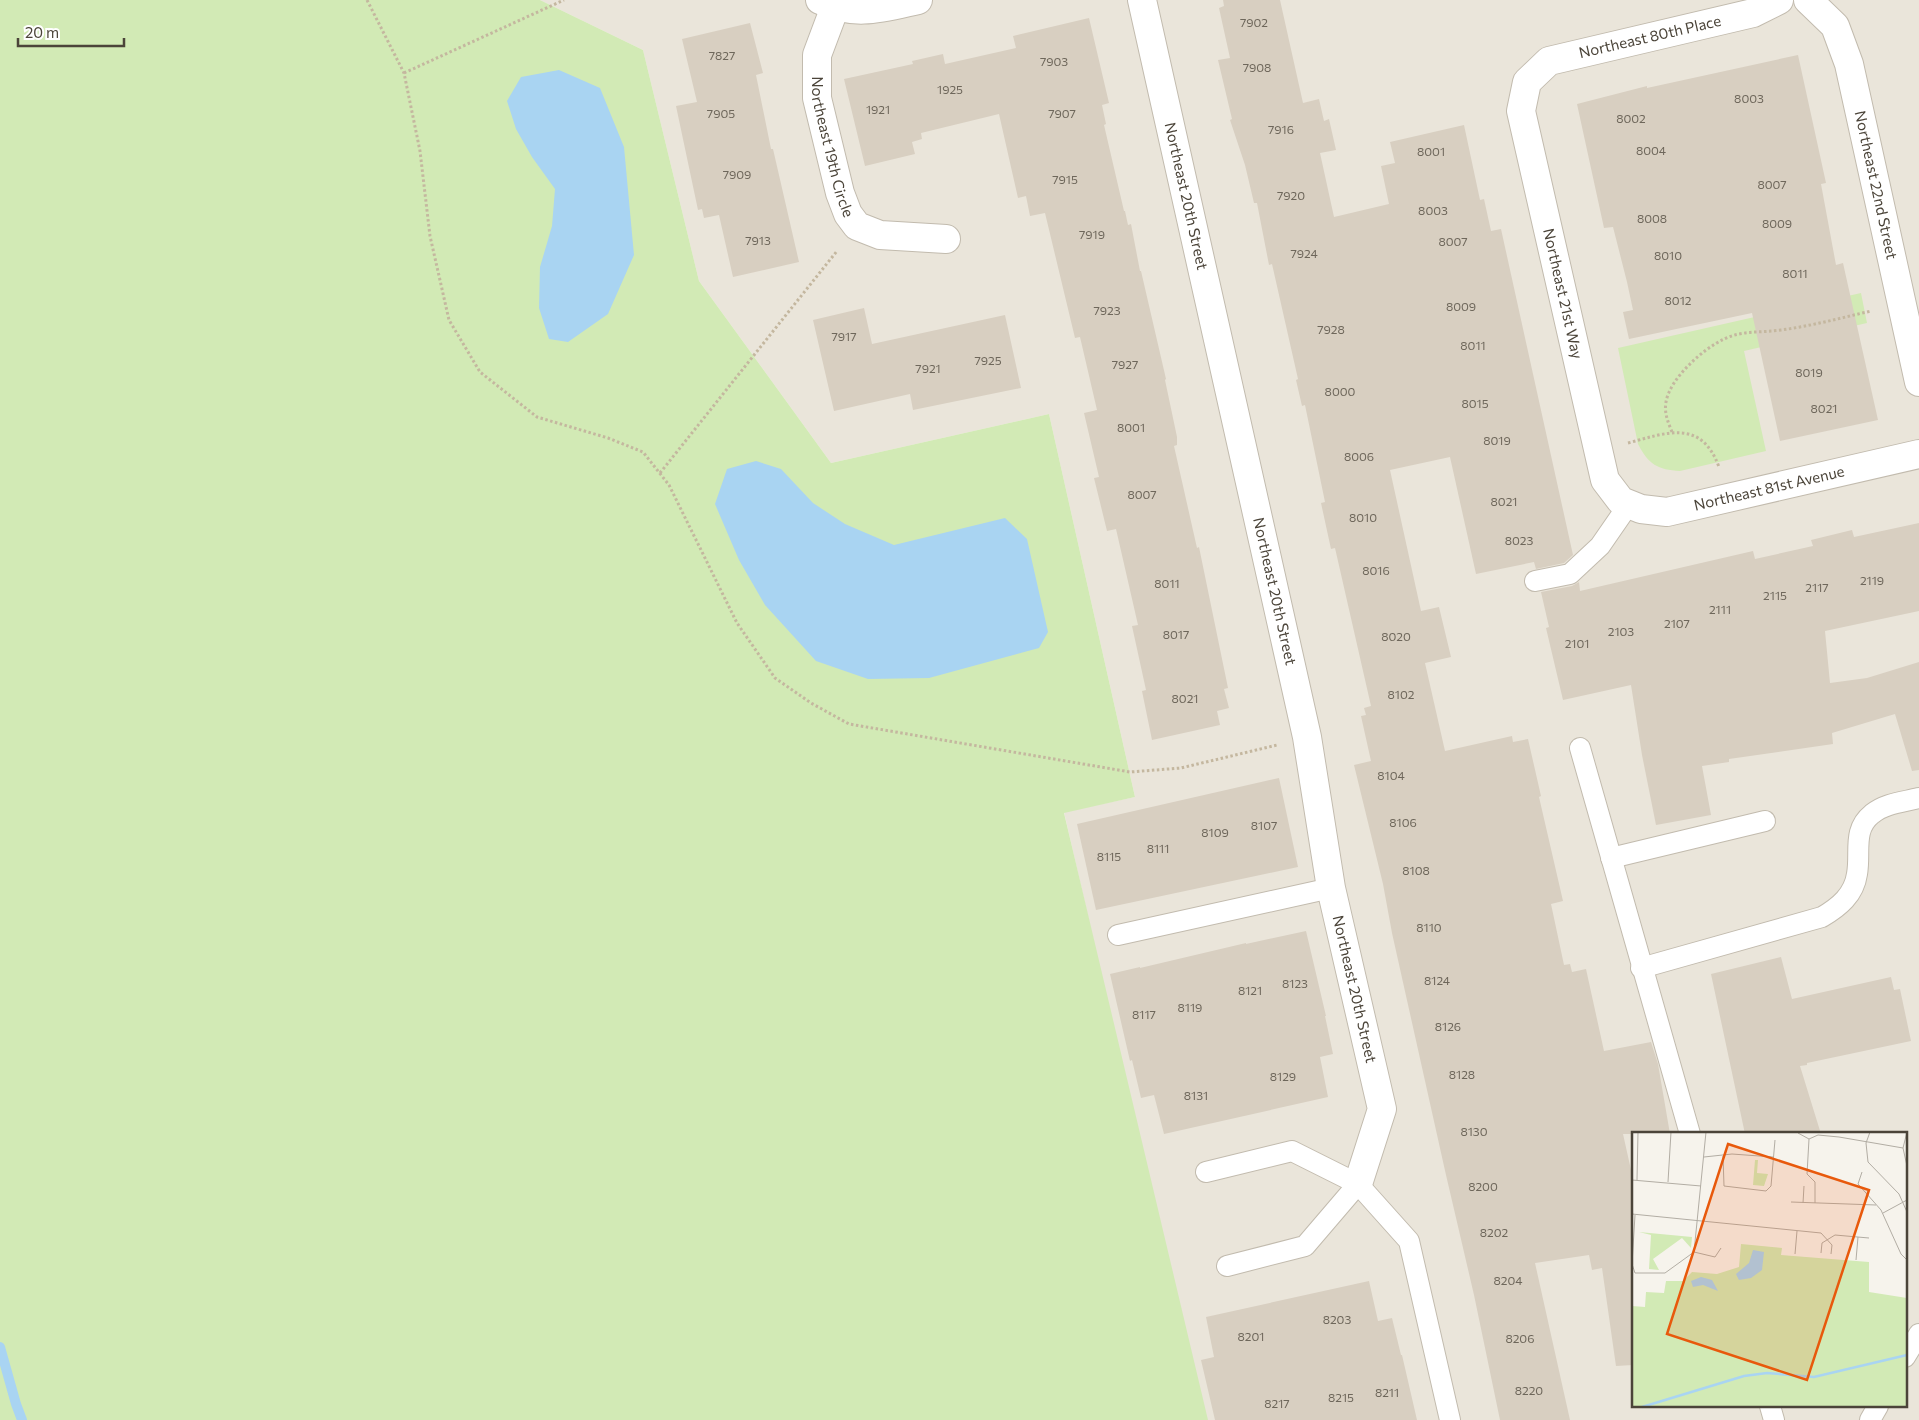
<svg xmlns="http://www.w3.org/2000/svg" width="1919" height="1420" font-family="Commissioner,sans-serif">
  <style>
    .residential { fill: #eae5da; fill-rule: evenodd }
    .green { fill: #d2eab5 }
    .water { fill: #a9d4f2 }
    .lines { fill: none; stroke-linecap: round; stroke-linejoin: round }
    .stream { stroke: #a9d4f2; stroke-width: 10 }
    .building { fill: #d8cfc1 }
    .service-casing { stroke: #c2bbae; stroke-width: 22 }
    .minor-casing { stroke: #c2bbae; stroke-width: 30 }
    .path { stroke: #c4b79f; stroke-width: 3; stroke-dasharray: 2.5 2.5; stroke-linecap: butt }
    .service { stroke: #fff; stroke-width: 20 }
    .minor { stroke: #fff; stroke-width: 28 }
    .labels { text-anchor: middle; stroke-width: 4; stroke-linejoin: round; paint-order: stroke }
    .number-label { font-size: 12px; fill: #6e675b }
    .street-label { font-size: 15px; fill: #4b4439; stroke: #fff }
    .inset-river { fill: none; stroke: #a9d4f2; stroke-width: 2.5 }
    .inset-road { fill: none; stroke: #b2ada4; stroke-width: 1 }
    .view { fill: #e8590c; fill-opacity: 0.15; stroke: #e8590c; stroke-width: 2.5 }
    .inset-edge { fill: none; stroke: #4b4439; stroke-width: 2.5 }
  </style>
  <rect width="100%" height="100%" fill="#f6f3ec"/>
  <path class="residential" d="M 540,0 L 1919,0 L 1919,1420 L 1204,1420 L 1064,812 L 1135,797 L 1049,414 L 831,463 L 699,281 L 643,50 ZM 1633,1134 L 1905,1134 L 1905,1406 L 1633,1406 Z"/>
  <g class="green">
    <path d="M 0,0 L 540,0 L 643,50 L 699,281 L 831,463 L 1049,414 L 1135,797 L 1064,813 L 1208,1420 L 0,1420 Z"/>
    <path d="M 1861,293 L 1867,323 L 1744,351 L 1766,451 L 1680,471 C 1658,470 1648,464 1638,444 L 1618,348 Z"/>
  </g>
  <g class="water">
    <path d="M 559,70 L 600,88 L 624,147 L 634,255 L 608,314 L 568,342 L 549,339 L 539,308 L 540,267 L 552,226 L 555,189 L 532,157 L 516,129 L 507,101 L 521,77 Z"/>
    <path d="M 756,461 L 781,469 L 813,503 L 845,524 L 894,545 L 1005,518 L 1027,539 L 1048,632 L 1039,648 L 929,678 L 868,679 L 816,661 L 765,605 L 739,560 L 715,504 L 727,469 Z"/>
  </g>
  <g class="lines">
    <path class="stream" d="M 0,1347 L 16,1404 L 22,1420"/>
  </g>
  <g class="building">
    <path d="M 1223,0 L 1280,0 L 1303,103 L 1319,99 L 1324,121 L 1329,119 L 1336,150 L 1320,153 L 1334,217 L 1389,204 L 1381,166 L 1395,163 L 1390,142 L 1464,125 L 1480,200 L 1484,199 L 1491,231 L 1501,229 L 1573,555 L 1564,563 L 1536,569 L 1534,562 L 1476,574 L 1450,457 L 1390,470 L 1421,611 L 1439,607 L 1451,657 L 1425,663 L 1445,751 L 1512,736 L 1513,742 L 1528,739 L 1541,796 L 1539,797 L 1563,901 L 1551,904 L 1564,965 L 1570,964 L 1572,972 L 1586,969 L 1604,1051 L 1651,1042 L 1658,1064 L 1670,1134 L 1623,1134 L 1633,1179 L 1633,1365 L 1616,1366 L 1602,1268 L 1592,1270 L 1589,1255 L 1535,1263 L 1570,1420 L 1500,1420 L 1474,1295 L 1446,1175 L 1392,933 L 1383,884 L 1354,765 L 1371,761 L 1361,716 L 1366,715 L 1364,708 L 1371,706 L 1335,548 L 1331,549 L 1321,503 L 1325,502 L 1305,405 L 1302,406 L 1296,380 L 1298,379 L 1272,264 L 1269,265 L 1257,203 L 1254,203 L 1245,165 L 1230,120 L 1232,119 L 1218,60 L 1230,58 L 1219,8 L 1224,6 Z"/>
    <path d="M 1089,18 L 1109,103 L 1102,105 L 1106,124 L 1104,125 L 1124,211 L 1125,211 L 1128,225 L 1131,224 L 1140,271 L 1141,271 L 1166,379 L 1165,380 L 1177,437 L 1177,445 L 1174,446 L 1197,548 L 1199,547 L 1228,688 L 1224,689 L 1229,708 L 1217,711 L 1220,725 L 1152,740 L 1142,691 L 1146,690 L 1132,626 L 1138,625 L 1116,529 L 1107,531 L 1094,478 L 1099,477 L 1084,413 L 1097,410 L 1080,337 L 1075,338 L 1045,213 L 1030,216 L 1026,196 L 1018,198 L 999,114 L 921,133 L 922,139 L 912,142 L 915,154 L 865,166 L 844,79 L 913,64 L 912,61 L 943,54 L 945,64 L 1016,48 L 1013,36 Z"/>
    <path d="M 750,23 L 763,73 L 756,75 L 771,149 L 773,149 L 799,262 L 733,277 L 719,215 L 704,218 L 702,209 L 698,210 L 676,106 L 697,102 L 682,39 Z"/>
    <path d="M 1798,55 L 1826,183 L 1821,184 L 1836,265 L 1843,263 L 1878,420 L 1780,441 L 1752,313 L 1629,339 L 1623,312 L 1633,310 L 1627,282 L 1613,227 L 1604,228 L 1577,104 L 1647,86 L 1647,88 Z"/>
    <path d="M 864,308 L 872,344 L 1005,315 L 1021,388 L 913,410 L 910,394 L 834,411 L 813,320 Z"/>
    <path d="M 1919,523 L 1919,611 L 1825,631 L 1830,683 L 1867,678 L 1919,662 L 1919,770 L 1912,771 L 1895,714 L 1832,733 L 1833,744 L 1729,759 L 1729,762 L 1702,766 L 1711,815 L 1656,825 L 1642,755 L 1631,685 L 1563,700 L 1546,628 L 1549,627 L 1541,592 L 1572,586 L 1579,582 L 1580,591 L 1753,551 L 1755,559 L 1813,546 L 1811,540 L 1852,530 L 1854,537 Z"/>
    <path d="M 1279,778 L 1298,867 L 1096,910 L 1077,824 Z"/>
    <path d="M 1306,931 L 1326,1016 L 1325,1016 L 1333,1054 L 1320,1057 L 1328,1097 L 1164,1134 L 1154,1095 L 1141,1098 L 1132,1060 L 1130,1061 L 1110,974 L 1140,967 L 1140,968 L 1246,943 L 1246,944 Z"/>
    <path d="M 1781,957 L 1792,999 L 1891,977 L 1894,990 L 1900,989 L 1911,1041 L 1807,1063 L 1807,1065 L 1800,1066 L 1821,1134 L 1745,1134 L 1711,974 Z"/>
    <path d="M 1369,1281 L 1378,1321 L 1392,1318 L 1401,1355 L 1402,1355 L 1417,1420 L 1215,1420 L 1201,1360 L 1214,1357 L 1206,1317 Z"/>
  </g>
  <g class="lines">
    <defs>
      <g id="service">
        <path d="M 1535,581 L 1570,574 L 1600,546 L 1629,504"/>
        <path d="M 1580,748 L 1690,1134"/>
        <path d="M 1611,858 L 1765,821"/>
        <path d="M 1118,935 L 1331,888"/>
        <path d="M 1641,968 L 1822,917 C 1839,907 1854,895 1857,874 C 1861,852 1852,830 1872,814 C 1885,803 1904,802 1919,798"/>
        <path d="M 1206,1172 L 1292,1151 L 1358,1184 L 1409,1241 L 1450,1420"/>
        <path d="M 1227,1266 L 1305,1246 L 1358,1184"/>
        <path d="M 1905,1357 L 1919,1334"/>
        <path d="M 1770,1406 L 1774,1420"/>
        <path d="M 1870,1420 L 1878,1406"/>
      </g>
      <g id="minor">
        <path d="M 820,0 C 855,17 882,8 918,0"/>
        <path id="s1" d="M 1142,0 L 1307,737 L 1331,888 L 1382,1109 L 1358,1184"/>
        <path id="s2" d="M 1779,0 L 1753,13 L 1549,61 L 1527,82 L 1521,111 L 1605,480 L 1621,501 L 1641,509 L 1667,512 L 1919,454"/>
        <path id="s3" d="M 1808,0 L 1835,26 L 1849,64 L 1919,382"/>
        <path id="s4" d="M 835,7 L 817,55 L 817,98 L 840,193 L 848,214 L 857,226 L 880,235 L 946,239"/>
      </g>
    </defs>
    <use href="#service" class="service-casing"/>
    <use href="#minor" class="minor-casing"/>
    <g class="path">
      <path d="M 367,0 L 404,73 L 420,151 L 430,236 L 449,320 L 480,372 L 537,417 L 608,438 L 643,452 L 669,485 L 737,623 L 775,678 L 811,703 L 849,724 L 1130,772 L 1181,768 L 1277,745"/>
      <path d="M 404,73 L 564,0"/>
      <path d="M 1672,432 C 1668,422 1664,413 1666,402 C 1670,378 1703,349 1724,339 C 1743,330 1761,333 1781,330 C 1811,326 1841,318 1871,311"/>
      <path d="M 1628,443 C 1666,433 1701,418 1719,467"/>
      <path d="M 660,473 L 837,251"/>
    </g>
    <use href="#service" class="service"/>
    <use href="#minor" class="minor"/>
  </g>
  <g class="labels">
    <g class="number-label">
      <text x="1254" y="27">7902</text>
      <text x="722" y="60">7827</text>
      <text x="1054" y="66">7903</text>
      <text x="1257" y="72">7908</text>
      <text x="950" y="94">1925</text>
      <text x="1749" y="103">8003</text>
      <text x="878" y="114">1921</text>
      <text x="721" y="118">7905</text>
      <text x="1062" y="118">7907</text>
      <text x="1631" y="123">8002</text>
      <text x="1281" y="134">7916</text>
      <text x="1651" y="155">8004</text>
      <text x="1431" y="156">8001</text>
      <text x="737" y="179">7909</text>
      <text x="1065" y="184">7915</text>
      <text x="1772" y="189">8007</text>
      <text x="1291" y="200">7920</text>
      <text x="1433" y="215">8003</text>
      <text x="1652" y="223">8008</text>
      <text x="1777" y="228">8009</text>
      <text x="1092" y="239">7919</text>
      <text x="758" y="245">7913</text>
      <text x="1453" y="246">8007</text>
      <text x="1304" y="258">7924</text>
      <text x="1668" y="260">8010</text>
      <text x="1795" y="278">8011</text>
      <text x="1678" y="305">8012</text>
      <text x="1461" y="311">8009</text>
      <text x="1107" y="315">7923</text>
      <text x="1331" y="334">7928</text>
      <text x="844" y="341">7917</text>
      <text x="1473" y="350">8011</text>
      <text x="988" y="365">7925</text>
      <text x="1125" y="369">7927</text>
      <text x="928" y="373">7921</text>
      <text x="1809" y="377">8019</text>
      <text x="1340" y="396">8000</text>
      <text x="1475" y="408">8015</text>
      <text x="1824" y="413">8021</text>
      <text x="1131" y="432">8001</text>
      <text x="1497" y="445">8019</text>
      <text x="1359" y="461">8006</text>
      <text x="1142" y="499">8007</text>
      <text x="1504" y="506">8021</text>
      <text x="1363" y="522">8010</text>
      <text x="1519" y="545">8023</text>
      <text x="1376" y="575">8016</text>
      <text x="1872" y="585">2119</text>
      <text x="1167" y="588">8011</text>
      <text x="1817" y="592">2117</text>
      <text x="1775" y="600">2115</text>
      <text x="1720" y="614">2111</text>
      <text x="1677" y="628">2107</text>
      <text x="1621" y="636">2103</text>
      <text x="1176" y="639">8017</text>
      <text x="1396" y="641">8020</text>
      <text x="1577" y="648">2101</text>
      <text x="1401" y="699">8102</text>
      <text x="1185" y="703">8021</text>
      <text x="1391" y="780">8104</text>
      <text x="1403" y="827">8106</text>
      <text x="1264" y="830">8107</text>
      <text x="1215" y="837">8109</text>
      <text x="1158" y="853">8111</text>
      <text x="1109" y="861">8115</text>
      <text x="1416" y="875">8108</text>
      <text x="1429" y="932">8110</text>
      <text x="1437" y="985">8124</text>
      <text x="1295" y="988">8123</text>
      <text x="1250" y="995">8121</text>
      <text x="1190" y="1012">8119</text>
      <text x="1144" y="1019">8117</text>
      <text x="1448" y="1031">8126</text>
      <text x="1462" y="1079">8128</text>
      <text x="1283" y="1081">8129</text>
      <text x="1196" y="1100">8131</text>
      <text x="1474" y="1136">8130</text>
      <text x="1483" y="1191">8200</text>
      <text x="1494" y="1237">8202</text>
      <text x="1508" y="1285">8204</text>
      <text x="1337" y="1324">8203</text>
      <text x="1251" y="1341">8201</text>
      <text x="1520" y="1343">8206</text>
      <text x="1529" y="1395">8220</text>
      <text x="1387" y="1397">8211</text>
      <text x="1341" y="1402">8215</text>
      <text x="1277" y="1408">8217</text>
    </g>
    <g class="street-label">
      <text transform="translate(1650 37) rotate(-13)" y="5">Northeast 80th Place</text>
      <text dy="5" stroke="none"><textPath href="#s4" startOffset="145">Northeast 19th Circle</textPath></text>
      <text dy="5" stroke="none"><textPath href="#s3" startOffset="202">Northeast 22nd Street</textPath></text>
      <text dy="5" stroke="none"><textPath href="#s1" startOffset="201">Northeast 20th Street</textPath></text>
      <text dy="5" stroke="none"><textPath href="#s2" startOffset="486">Northeast 21st Way</textPath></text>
      <text dy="5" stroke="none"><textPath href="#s2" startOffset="856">Northeast 81st Avenue</textPath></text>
      <text dy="5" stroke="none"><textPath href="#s1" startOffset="606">Northeast 20th Street</textPath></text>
      <text dy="5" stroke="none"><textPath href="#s1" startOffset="1012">Northeast 20th Street</textPath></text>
    </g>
  </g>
  <g transform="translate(1632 1132)">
    <rect width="275" height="275" fill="#f6f3ec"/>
    <path d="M 123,28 L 126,28 L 125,41 L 136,42 L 132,54 L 121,53 ZM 7,100 L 60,105 L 59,116 L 50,106 L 21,127 L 27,138 L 17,137 L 19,103 ZM 109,112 L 150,116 L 149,123 L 237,130 L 237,160 L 275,166 L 275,275 L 0,275 L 0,174 L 13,175 L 14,160 L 32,161 L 34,149 L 51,149 L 60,140 L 85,142 L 107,135 Z" fill="#d2eab5"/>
    <path d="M 121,118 L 132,120 L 130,138 L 119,146 L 107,148 L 104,142 L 117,131 ZM 69,145 L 80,148 L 86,159 L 71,153 L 61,155 L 59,149 Z" fill="#a9d4f2"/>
    <path class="inset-river" d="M 10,275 L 112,244 L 135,241 L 182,245 L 275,223"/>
    <path class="inset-road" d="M 238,0 L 234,11 L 236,30 L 267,62 L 275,80M 275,0 L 271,16 L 275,34M 166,1 L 177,7 L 186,3 L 207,5 L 271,16M 177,7 L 175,42 L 183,50 L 183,71M 91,24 L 92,54 L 134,59 L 139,54 L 143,8M 72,25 L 100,22 L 141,25M 230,40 L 226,52 L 249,78 L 269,122 L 275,128M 0,48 L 69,54M 5,48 L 6,0M 36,50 L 39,0M 159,70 L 244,73M 171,71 L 172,54M 251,81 L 275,68M 0,82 L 189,101 L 200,113 L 199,122M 3,83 L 0,132 L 3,141M 62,120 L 74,0M 62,120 L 83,125 L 89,116M 189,121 L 190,111 L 203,103 L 237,106M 163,122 L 165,99M 224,128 L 226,105M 3,141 L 33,141 L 62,120"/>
    <path class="view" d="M 96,12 L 237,58 L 175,248 L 35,202 Z"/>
    <rect width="275" height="275" class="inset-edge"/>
  </g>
  <path d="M18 38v8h106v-8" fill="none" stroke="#4b4439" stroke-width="2.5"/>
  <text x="25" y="38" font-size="15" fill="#4b4439" stroke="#ffffff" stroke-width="4" paint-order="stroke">20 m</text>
</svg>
